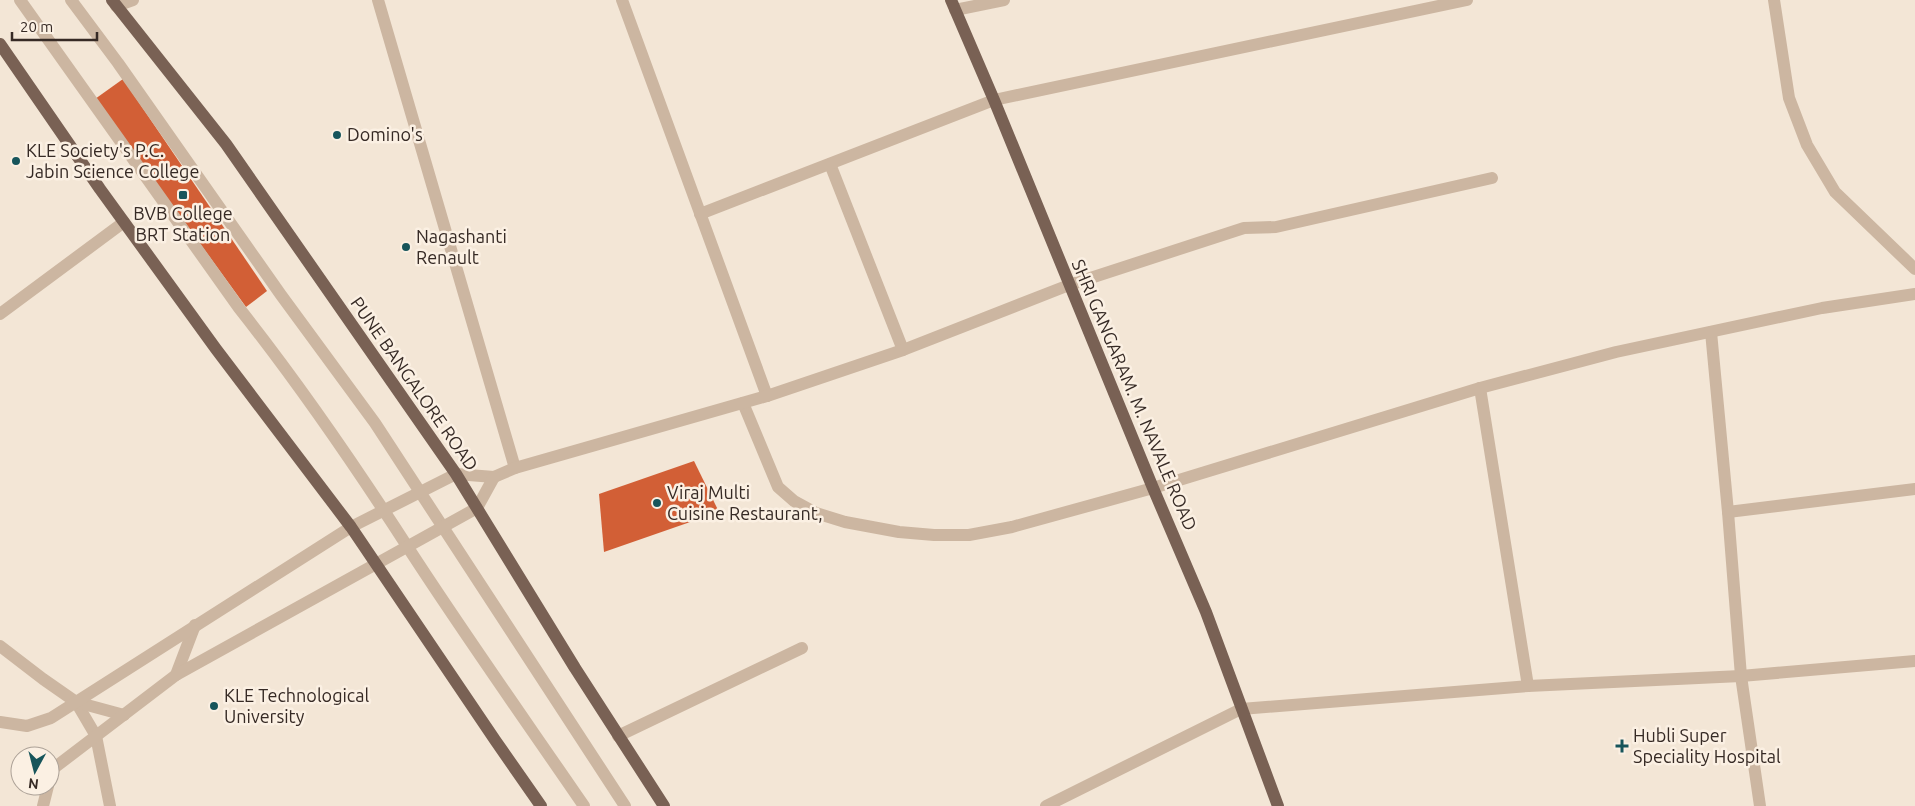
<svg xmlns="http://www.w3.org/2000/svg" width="1915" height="806" font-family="Ubuntu,sans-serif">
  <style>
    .building { fill: #d25f36 }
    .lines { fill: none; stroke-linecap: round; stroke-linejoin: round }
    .minor { stroke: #ccb6a1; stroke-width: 12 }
    .major { stroke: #796154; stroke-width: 12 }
    .poi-dot { fill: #17555b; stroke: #fbf0e3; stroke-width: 2 }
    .labels { text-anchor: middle; stroke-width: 5; stroke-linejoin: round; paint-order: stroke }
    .poi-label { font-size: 18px; fill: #362a25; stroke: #fbf0e3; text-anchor: start }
    .street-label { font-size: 18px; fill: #362a25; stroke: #fbf0e3 }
  </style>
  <rect width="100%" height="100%" fill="#f3e6d6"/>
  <g class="building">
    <path d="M 123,79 L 267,291 L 246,307 L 95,99 Z"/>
    <path d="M 694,461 L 719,512 L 604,552 L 599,494 Z"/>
  </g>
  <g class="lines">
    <g class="minor">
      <path d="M 20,0 L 239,308 C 300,385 354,464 407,546 C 464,634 525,720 584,806"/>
      <path d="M 71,0 L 118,63 L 281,295 L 375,423 L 625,806"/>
      <path d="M 378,0 L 515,468"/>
      <path d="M 622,0 L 767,396"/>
      <path d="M 1774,0 L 1789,98 L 1807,145 L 1835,192 L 1915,269"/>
      <path d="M 116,6 L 133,0"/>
      <path d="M 955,10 L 1004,0"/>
      <path d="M 830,164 L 903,350"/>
      <path d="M 700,214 L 994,100 L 1467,0"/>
      <path d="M 0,314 L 124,222"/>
      <path d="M 1711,332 L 1728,512 L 1741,676 L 1760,806"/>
      <path d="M 1480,388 L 1528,686"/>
      <path d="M 743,403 L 778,487 L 794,501 L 816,513 L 845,522 L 899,532 L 934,535 L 969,535 L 1012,527 L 1153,488 L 1480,388 L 1616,352 L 1822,308 L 1915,294"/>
      <path d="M 1728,512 L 1915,489"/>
      <path d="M 0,646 L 43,679 L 76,702 L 96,736 L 110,806"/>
      <path d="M 176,675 L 195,625"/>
      <path d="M 76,702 L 124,715"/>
      <path d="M 0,722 L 27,726 L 51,718 L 351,527 L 456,474 L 494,477 L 515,468 L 767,396 L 903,350 L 1069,285 L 1244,228 L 1276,227 L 1492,178"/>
      <path d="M 618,736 L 802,648"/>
      <path d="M 50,780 L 54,768 L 176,675 L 477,508 L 494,477"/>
      <path d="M 43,806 L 48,786"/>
      <path d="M 1046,806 L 1241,709 L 1528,686 L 1741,676 L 1915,661"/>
    </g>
    <g class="major">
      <path d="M 112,0 L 226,144 L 456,474 L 575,668 L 664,806"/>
      <path d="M 951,0 L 994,100 L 1153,488 L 1206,612 L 1278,806"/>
      <path d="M 0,44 L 100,189 L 216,349 L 351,527 L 495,740 L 541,806"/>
    </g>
  </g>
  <g class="poi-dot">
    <circle cx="337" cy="135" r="5"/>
    <circle cx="16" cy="161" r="5"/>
    <rect x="178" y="190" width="10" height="10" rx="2.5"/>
    <circle cx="406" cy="247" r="5"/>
    <circle cx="657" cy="503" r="5"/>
    <circle cx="214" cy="706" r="5"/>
    <path d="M1619.5 738.5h5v5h5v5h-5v5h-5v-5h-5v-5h5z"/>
  </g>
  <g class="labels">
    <g class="poi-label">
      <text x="347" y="141">Domino's</text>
      <text x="26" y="157">KLE Society's P.C.<tspan x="26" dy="21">Jabin Science College</tspan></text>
      <text x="183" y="220" text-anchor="middle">BVB College<tspan x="183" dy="21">BRT Station</tspan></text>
      <text x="416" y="243">Nagashanti<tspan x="416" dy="21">Renault</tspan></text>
      <text x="667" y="499">Viraj Multi<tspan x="667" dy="21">Cuisine Restaurant,</tspan></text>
      <text x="224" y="702">KLE Technological<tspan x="224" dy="21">University</tspan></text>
      <text x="1633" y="742">Hubli Super<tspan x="1633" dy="21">Speciality Hospital</tspan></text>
    </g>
    <g class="street-label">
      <text transform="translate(414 384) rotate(55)" y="6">PUNE BANGALORE ROAD</text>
      <text transform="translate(1134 395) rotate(67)" y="6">SHRI GANGARAM. M. NAVALE ROAD</text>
    </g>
  </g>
  <g transform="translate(35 771) rotate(187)"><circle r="24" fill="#fbf0e3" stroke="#aca197"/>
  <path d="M0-4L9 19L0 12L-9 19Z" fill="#17555b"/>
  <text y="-8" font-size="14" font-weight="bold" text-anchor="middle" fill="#362a25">N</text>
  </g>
  <path d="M12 32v8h85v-8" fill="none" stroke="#362a25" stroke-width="2.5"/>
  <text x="20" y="32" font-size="15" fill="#362a25" stroke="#fbf0e3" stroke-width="4" paint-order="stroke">20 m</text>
</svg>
